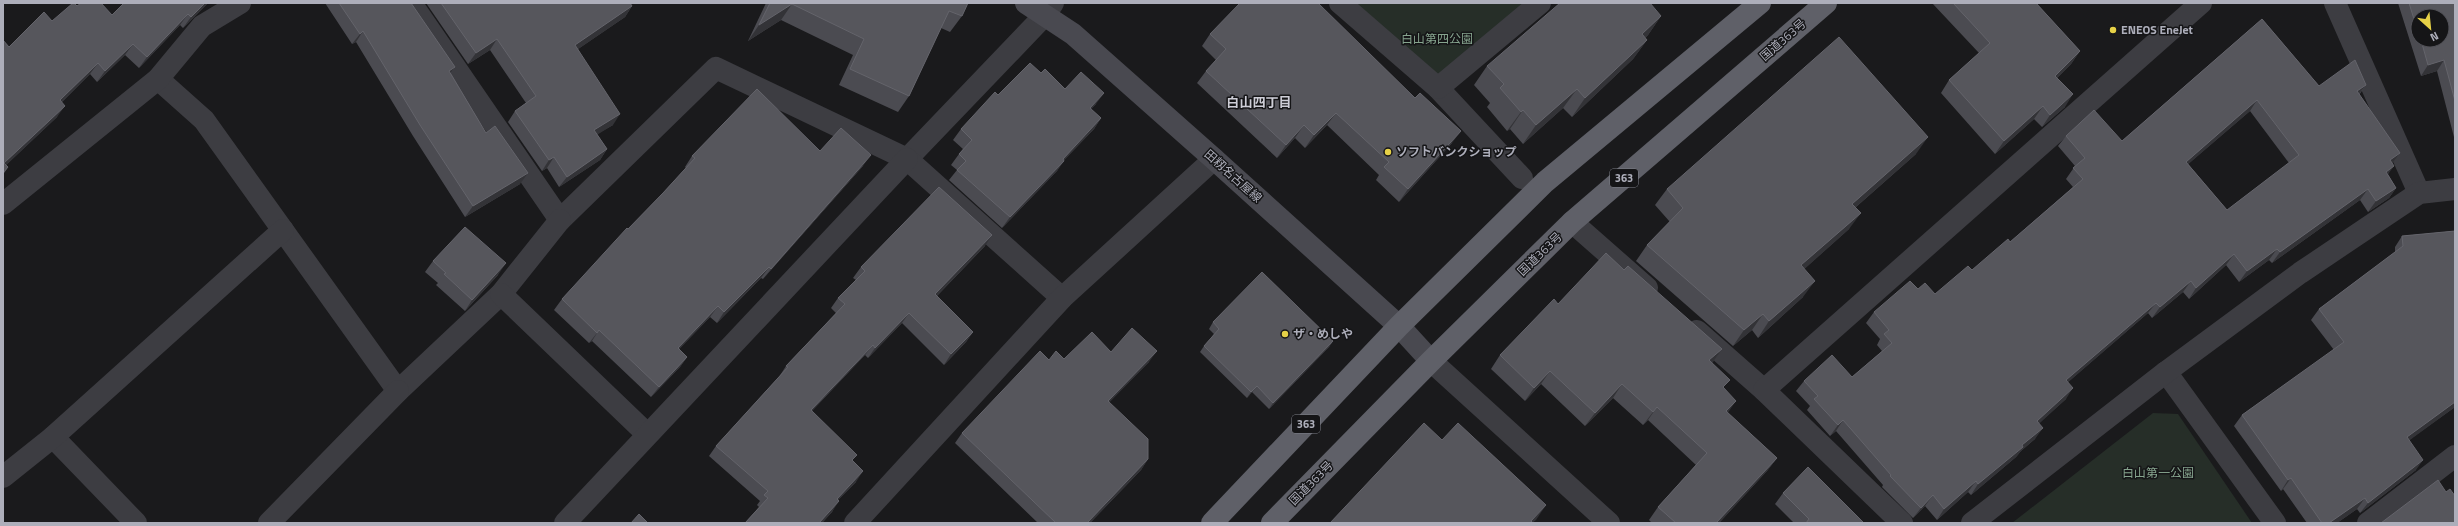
<svg xmlns="http://www.w3.org/2000/svg" width="2458" height="526" font-family="'Titillium Web','Noto Sans JP',sans-serif">
  <style>
    .green { fill: #262e28 }
    .lines { fill: none; stroke-linecap: round; stroke-linejoin: round }
    .pedestrian { stroke: #3d3d42; stroke-width: 22 }
    .minor { stroke: #3d3d42; stroke-width: 22 }
    .secondary { stroke: #494950; stroke-width: 22 }
    .trunk { stroke: #5f6068; stroke-width: 22 }
    .wall { fill: #4b4b51; fill-rule: evenodd }
    .shaded-wall { fill: #333337 }
    .building { fill: #56565c; stroke: #64646b; fill-rule: evenodd }
    .poi-dot { fill: #e6d147; stroke: #151517; stroke-width: 1.5 }
    .labels { text-anchor: middle; stroke-width: 3; stroke-linejoin: round; paint-order: stroke }
    .shield { fill: #151517; stroke: #7f8089; stroke-width: 1 }
    .shield-label { font-size: 11px; font-weight: bold; fill: #adaeba }
    .poi-label { font-size: 12px; font-weight: bold; fill: #adaeba; stroke: #151517; text-anchor: start }
    .park-label { font-size: 12px; fill: #86a48e; stroke: #151517 }
    .street-label { font-size: 12px; fill: #adaeba; stroke: #151517 }
    .neighbourhood-label { font-size: 13px; font-weight: bold; fill: #ceced7; stroke: #151517 }
  </style>
  <rect width="100%" height="100%" fill="#1a1a1c"/>
  <g class="green">
    <path d="M 1340,3 L 1537,3 L 1438,87 Z"/>
    <path d="M 2153,413 L 2178,414 L 2252,523 L 2012,523 Z"/>
  </g>
  <g class="lines">
    <g class="pedestrian">
      <path d="M 1438,88 L 1522,178"/>
      <path d="M 907,159 L 1044,16 L 1053,3"/>
      <path d="M 1572,222 L 1647,288"/>
      <path d="M 1697,331 L 1764,390"/>
    </g>
    <g class="minor">
      <path d="M 411,3 L 560,220 L 716,68 L 907,159 L 1062,298"/>
      <path d="M 1340,3 L 1438,88 L 1540,3"/>
      <path d="M 2335,3 L 2419,193"/>
      <path d="M 158,79 L 204,120 L 398,391 L 501,294 L 560,220"/>
      <path d="M 3,204 L 158,79 L 202,26 L 240,3"/>
      <path d="M 501,294 L 647,434"/>
      <path d="M 1431,361 L 1609,523"/>
      <path d="M 2166,372 L 2275,523"/>
      <path d="M 53,437 L 136,523"/>
      <path d="M 3,477 L 53,437 L 283,230"/>
      <path d="M 269,523 L 398,391"/>
      <path d="M 565,523 L 907,159"/>
      <path d="M 855,523 L 1062,298 L 1214,159"/>
      <path d="M 1902,523 L 1764,390 L 2201,3"/>
      <path d="M 1972,523 L 2166,372 L 2300,273 L 2419,193 L 2455,189"/>
      <path d="M 2368,523 L 2455,456"/>
    </g>
    <path class="secondary" d="M 1026,3 L 1073,34 L 1214,159 L 1399,326 L 1431,361"/>
    <g class="trunk">
      <path d="M 1212,523 L 1399,326 L 1545,182 L 1760,3"/>
      <path d="M 1272,523 L 1431,361 L 1572,222 L 1826,3"/>
    </g>
  </g>
  <g class="wall">
    <path d="M 208,3 L 183,28 L 180,25 L 139,68 L 125,55 L 97,82 L 90,74 L 62,102 L 57,117 L 6,165 L 8,167 L 3,175 L 3,40 L 9,47 L 77,6 L 112,15 Z"/>
    <path d="M 325,3 L 411,3 L 455,67 L 451,73 L 486,133 L 520,184 L 465,217 L 413,136 L 356,42 L 352,44 Z"/>
    <path d="M 426,3 L 630,3 L 632,6 L 625,17 L 578,49 L 613,125 L 597,134 L 607,149 L 600,160 L 559,187 L 547,168 L 542,171 L 508,122 L 515,111 L 526,103 L 490,50 L 468,64 Z"/>
    <path d="M 766,3 L 968,3 L 962,16 L 950,32 L 941,28 L 909,96 L 898,112 L 839,85 L 853,55 L 781,20 L 748,41 Z"/>
    <path d="M 1932,3 L 2036,3 L 2080,51 L 2071,64 L 2057,78 L 2065,107 L 2042,127 L 2034,119 L 1995,154 L 1941,93 L 1949,80 L 1979,53 Z"/>
    <path d="M 2398,3 L 2455,3 L 2455,141 L 2437,71 L 2421,76 ZM 2418,16 L 2442,40 L 2418,40 Z"/>
    <path d="M 1661,16 L 1648,35 L 1645,38 L 1647,40 L 1633,59 L 1572,117 L 1563,108 L 1523,144 L 1510,129 L 1507,131 L 1487,107 L 1490,103 L 1474,85 L 1487,66 Z"/>
    <path d="M 2262,19 L 2319,86 L 2366,85 L 2359,95 L 2400,153 L 2392,164 L 2388,174 L 2396,188 L 2389,198 L 2368,212 L 2360,200 L 2272,263 L 2269,260 L 2239,282 L 2226,265 L 2189,299 L 2183,292 L 2152,318 L 2148,313 L 2068,382 L 2066,399 L 2039,423 L 2035,439 L 2021,451 L 2016,457 L 1971,495 L 1968,492 L 1937,520 L 1925,506 L 1913,518 L 1882,487 L 1883,485 L 1836,431 L 1830,436 L 1807,410 L 1810,406 L 1796,391 L 1804,381 L 1852,377 L 1882,351 L 1877,345 L 1880,339 L 1866,323 L 1874,312 L 1918,289 L 1935,294 L 1972,270 L 2010,242 L 2073,187 L 2066,179 L 2075,166 L 2058,146 L 2066,136 L 2122,141 ZM 2250,111 L 2289,163 L 2227,210 L 2188,164 Z"/>
    <path d="M 1210,34 L 1452,143 L 1399,202 L 1376,180 L 1379,175 L 1327,125 L 1305,148 L 1295,138 L 1277,158 L 1197,83 L 1206,71 L 1216,60 L 1202,46 Z"/>
    <path d="M 1041,73 L 1065,89 L 1096,104 L 1091,109 L 1101,118 L 1094,129 L 1064,160 L 1057,171 L 1002,228 L 949,180 L 957,170 L 951,165 L 959,154 L 963,149 L 953,140 L 961,129 L 998,95 Z"/>
    <path d="M 820,151 L 863,166 L 763,279 L 761,278 L 717,323 L 710,317 L 679,349 L 687,357 L 680,367 L 651,397 L 592,341 L 589,343 L 554,310 L 562,299 L 663,193 L 686,168 L 685,167 L 692,156 Z"/>
    <path d="M 1916,154 L 1856,207 L 1849,229 L 1804,269 L 1803,297 L 1758,338 L 1752,330 L 1733,346 L 1636,261 L 1647,245 L 1670,222 L 1655,205 L 1667,189 Z"/>
    <path d="M 2455,231 L 2455,407 L 2409,440 L 2416,470 L 2360,513 L 2357,509 L 2337,523 L 2307,523 L 2283,489 L 2281,491 L 2234,426 L 2242,415 L 2334,350 L 2311,320 L 2319,309 L 2395,252 L 2395,247 L 2402,236 Z"/>
    <path d="M 985,246 L 937,296 L 973,332 L 966,342 L 944,365 L 902,323 L 868,358 L 865,355 L 812,411 L 852,461 L 856,482 L 838,500 L 832,512 L 822,523 L 745,523 L 759,507 L 757,505 L 760,501 L 709,456 L 716,446 L 779,377 L 786,366 L 836,313 L 831,308 L 838,298 L 856,280 L 853,278 L 861,267 Z"/>
    <path d="M 433,261 L 498,275 L 465,311 L 436,285 L 438,283 L 425,272 Z"/>
    <path d="M 1624,270 L 1722,349 L 1712,363 L 1724,388 L 1728,413 L 1777,458 L 1767,471 L 1719,523 L 1652,523 L 1649,520 L 1658,507 L 1696,465 L 1648,420 L 1643,425 L 1613,398 L 1585,426 L 1541,384 L 1525,401 L 1491,369 L 1500,355 L 1558,304 Z"/>
    <path d="M 1213,322 L 1333,341 L 1329,347 L 1269,409 L 1252,392 L 1247,398 L 1200,352 L 1204,346 L 1214,334 L 1209,329 Z"/>
    <path d="M 1111,352 L 1149,362 L 1109,402 L 1148,459 L 1141,470 L 1090,523 L 1038,523 L 955,443 L 962,433 L 1049,360 L 1064,359 Z"/>
    <path d="M 1783,493 L 1864,523 L 1794,523 L 1775,504 Z"/>
  </g>
  <g class="shaded-wall">
    <path d="M 205,3 L 208,3 L 183,28 L 191,17 Z"/>
    <path d="M 792,4 L 781,20 L 748,41 L 759,25 Z"/>
    <path d="M 632,6 L 625,17 L 568,56 L 575,45 Z"/>
    <path d="M 188,14 L 180,25 L 139,68 L 147,57 Z"/>
    <path d="M 1661,16 L 1648,35 L 1628,53 L 1642,34 Z"/>
    <path d="M 363,31 L 356,42 L 352,44 L 360,34 Z"/>
    <path d="M 497,39 L 490,50 L 468,64 L 476,53 Z"/>
    <path d="M 1647,40 L 1633,59 L 1572,117 L 1585,98 Z"/>
    <path d="M 133,44 L 125,55 L 97,82 L 105,71 Z"/>
    <path d="M 2080,51 L 2071,64 L 2046,88 L 2055,76 Z"/>
    <path d="M 2444,60 L 2437,71 L 2421,76 L 2428,65 Z"/>
    <path d="M 98,63 L 90,74 L 52,111 L 60,100 Z"/>
    <path d="M 455,67 L 447,78 L 449,71 Z"/>
    <path d="M 2366,85 L 2358,95 L 2357,91 Z"/>
    <path d="M 1577,89 L 1563,108 L 1523,144 L 1536,125 Z"/>
    <path d="M 1104,93 L 1096,104 L 1083,118 L 1090,108 Z"/>
    <path d="M 2073,94 L 2065,107 L 2042,127 L 2050,115 Z"/>
    <path d="M 2257,100 L 2250,111 L 2178,173 L 2186,162 Z"/>
    <path d="M 65,106 L 57,117 L 3,168 L 4,163 Z"/>
    <path d="M 2043,106 L 2034,119 L 1995,154 L 2004,141 Z"/>
    <path d="M 1523,110 L 1510,129 L 1507,131 L 1521,112 Z"/>
    <path d="M 1336,113 L 1327,125 L 1305,148 L 1314,135 Z"/>
    <path d="M 620,114 L 613,125 L 587,141 L 594,130 Z"/>
    <path d="M 1101,118 L 1094,129 L 1055,170 L 1063,159 Z"/>
    <path d="M 1304,125 L 1295,138 L 1277,158 L 1286,145 Z"/>
    <path d="M 1461,131 L 1452,143 L 1399,202 L 1408,189 Z"/>
    <path d="M 1928,137 L 1916,154 L 1841,220 L 1852,204 Z"/>
    <path d="M 607,149 L 600,160 L 559,187 L 567,177 Z"/>
    <path d="M 2400,153 L 2392,164 L 2390,160 Z"/>
    <path d="M 871,155 L 863,166 L 763,279 L 771,269 Z"/>
    <path d="M 554,157 L 547,168 L 542,171 L 549,160 Z"/>
    <path d="M 1064,161 L 1057,171 L 1002,228 L 1010,217 Z"/>
    <path d="M 2394,166 L 2386,177 L 2386,172 Z"/>
    <path d="M 528,173 L 520,184 L 465,217 L 473,206 Z"/>
    <path d="M 2396,188 L 2389,198 L 2368,212 L 2376,201 Z"/>
    <path d="M 2368,189 L 2360,200 L 2272,263 L 2280,252 Z"/>
    <path d="M 1861,213 L 1849,229 L 1790,282 L 1801,265 Z"/>
    <path d="M 992,235 L 985,246 L 928,305 L 935,294 Z"/>
    <path d="M 2277,249 L 2269,260 L 2239,282 L 2247,271 Z"/>
    <path d="M 2234,254 L 2226,265 L 2189,299 L 2196,288 Z"/>
    <path d="M 506,263 L 498,275 L 465,311 L 472,300 Z"/>
    <path d="M 769,267 L 761,278 L 717,323 L 724,312 Z"/>
    <path d="M 1815,281 L 1803,297 L 1758,338 L 1769,321 Z"/>
    <path d="M 2191,281 L 2183,292 L 2152,318 L 2160,307 Z"/>
    <path d="M 2156,303 L 2148,313 L 2058,391 L 2066,380 Z"/>
    <path d="M 718,306 L 710,317 L 670,359 L 678,348 Z"/>
    <path d="M 909,313 L 902,323 L 868,358 L 875,348 Z"/>
    <path d="M 1763,314 L 1752,330 L 1733,346 L 1744,330 Z"/>
    <path d="M 599,330 L 592,341 L 589,343 L 597,333 Z"/>
    <path d="M 973,332 L 966,342 L 944,365 L 951,354 Z"/>
    <path d="M 1333,341 L 1329,347 L 1269,409 L 1273,403 Z"/>
    <path d="M 873,345 L 865,355 L 803,420 L 811,410 Z"/>
    <path d="M 1722,349 L 1713,362 L 1699,373 L 1709,360 Z"/>
    <path d="M 1157,351 L 1149,362 L 1100,412 L 1108,401 Z"/>
    <path d="M 687,357 L 680,367 L 651,397 L 659,387 Z"/>
    <path d="M 1550,371 L 1541,384 L 1525,401 L 1534,388 Z"/>
    <path d="M 1622,384 L 1613,398 L 1585,426 L 1595,413 Z"/>
    <path d="M 1257,386 L 1247,398 L 1251,392 Z"/>
    <path d="M 2073,388 L 2066,399 L 2030,432 L 2037,421 Z"/>
    <path d="M 1736,401 L 1727,414 L 1726,411 Z"/>
    <path d="M 2455,402 L 2455,407 L 2399,448 L 2407,437 Z"/>
    <path d="M 1657,407 L 1648,420 L 1643,425 L 1653,412 Z"/>
    <path d="M 1843,420 L 1836,431 L 1830,436 L 1838,425 Z"/>
    <path d="M 2043,428 L 2035,439 L 2021,451 L 2016,457 L 1971,495 L 1978,484 L 2022,445 Z"/>
    <path d="M 1777,458 L 1767,471 L 1719,523 L 1716,523 Z"/>
    <path d="M 1148,459 L 1141,470 L 1090,523 L 1087,523 Z"/>
    <path d="M 2423,460 L 2416,470 L 2360,513 L 2368,503 Z"/>
    <path d="M 863,471 L 856,482 L 829,509 L 837,499 Z"/>
    <path d="M 2291,478 L 2283,489 L 2281,491 L 2288,480 Z"/>
    <path d="M 1976,481 L 1968,492 L 1937,520 L 1944,509 Z"/>
    <path d="M 1933,495 L 1925,506 L 1913,518 L 1921,508 Z"/>
    <path d="M 2365,498 L 2357,509 L 2337,523 L 2329,523 Z"/>
    <path d="M 839,501 L 832,512 L 822,523 L 819,523 Z"/>
    <path d="M 1546,505 L 1536,520 L 1532,523 L 1529,523 Z"/>
  </g>
  <g class="building">
    <path d="M 73,3 L 74,3 L 77,6 L 81,3 L 101,3 L 112,15 L 124,3 L 205,3 L 191,17 L 188,14 L 147,57 L 133,44 L 105,71 L 98,63 L 60,100 L 65,106 L 4,163 L 8,167 L 3,173 L 3,40 L 9,47 L 44,12 L 52,21 Z"/>
    <path d="M 339,3 L 411,3 L 455,67 L 449,71 L 486,133 L 495,126 L 528,173 L 473,206 L 420,125 L 363,31 L 360,34 Z"/>
    <path d="M 441,3 L 630,3 L 632,6 L 575,45 L 620,114 L 594,130 L 607,149 L 567,177 L 554,157 L 549,160 L 515,111 L 536,96 L 497,39 L 476,53 Z"/>
    <path d="M 770,3 L 968,3 L 962,16 L 949,11 L 909,96 L 850,69 L 864,39 L 792,4 L 759,25 Z"/>
    <path d="M 1240,3 L 1318,3 L 1415,98 L 1420,93 L 1461,131 L 1408,189 L 1384,167 L 1389,162 L 1336,113 L 1314,135 L 1304,125 L 1286,145 L 1206,71 L 1226,49 L 1210,34 Z"/>
    <path d="M 1560,3 L 1650,3 L 1661,16 L 1642,34 L 1647,40 L 1585,98 L 1577,89 L 1536,125 L 1523,110 L 1521,112 L 1500,88 L 1504,84 L 1487,66 Z"/>
    <path d="M 1953,3 L 2036,3 L 2080,51 L 2055,76 L 2073,94 L 2050,115 L 2043,106 L 2004,141 L 1949,80 L 1990,43 Z"/>
    <path d="M 2409,3 L 2455,3 L 2455,101 L 2444,60 L 2428,65 L 2421,40 L 2442,40 L 2442,16 L 2418,16 L 2418,32 Z"/>
    <path d="M 2262,19 L 2319,86 L 2355,60 L 2366,85 L 2357,91 L 2400,153 L 2390,160 L 2394,166 L 2386,172 L 2396,188 L 2376,201 L 2368,189 L 2280,252 L 2277,249 L 2247,271 L 2234,254 L 2196,288 L 2191,281 L 2160,307 L 2156,303 L 2066,380 L 2073,388 L 2037,421 L 2043,428 L 2022,445 L 2023,447 L 1978,484 L 1976,481 L 1944,509 L 1933,495 L 1921,508 L 1890,476 L 1891,475 L 1843,420 L 1838,425 L 1814,399 L 1818,396 L 1804,381 L 1832,355 L 1852,377 L 1892,343 L 1884,334 L 1889,330 L 1874,312 L 1910,281 L 1918,289 L 1925,283 L 1935,294 L 1968,266 L 1972,270 L 2008,239 L 2010,242 L 2083,179 L 2073,168 L 2085,158 L 2066,136 L 2094,110 L 2122,141 ZM 2257,100 L 2299,155 L 2227,210 L 2186,162 Z"/>
    <path d="M 1839,37 L 1928,137 L 1852,204 L 1861,213 L 1801,265 L 1815,281 L 1769,321 L 1763,314 L 1744,330 L 1647,245 L 1683,208 L 1667,189 Z"/>
    <path d="M 1030,63 L 1041,73 L 1045,69 L 1065,89 L 1081,72 L 1104,93 L 1090,108 L 1101,118 L 1063,159 L 1064,161 L 1010,217 L 957,170 L 966,161 L 959,154 L 972,140 L 961,129 L 995,92 L 998,95 Z"/>
    <path d="M 757,89 L 820,151 L 841,128 L 871,155 L 771,269 L 769,267 L 724,312 L 718,306 L 678,348 L 687,357 L 659,387 L 599,330 L 597,333 L 562,299 L 627,228 L 628,229 L 663,193 L 695,158 L 692,156 Z"/>
    <path d="M 939,187 L 992,235 L 935,294 L 973,332 L 951,354 L 909,313 L 875,348 L 873,345 L 811,410 L 857,455 L 852,460 L 863,471 L 837,499 L 839,501 L 819,523 L 745,523 L 768,498 L 764,495 L 768,491 L 716,446 L 788,367 L 786,366 L 845,304 L 838,298 L 865,271 L 861,267 Z"/>
    <path d="M 465,227 L 506,263 L 472,300 L 444,274 L 446,273 L 433,261 Z"/>
    <path d="M 2455,231 L 2455,402 L 2407,437 L 2423,460 L 2368,503 L 2365,498 L 2329,523 L 2322,523 L 2291,478 L 2288,480 L 2242,415 L 2344,342 L 2319,309 L 2403,246 L 2402,236 Z"/>
    <path d="M 1606,253 L 1624,270 L 1628,266 L 1722,349 L 1709,360 L 1730,380 L 1723,387 L 1736,401 L 1726,411 L 1777,458 L 1716,523 L 1676,523 L 1658,507 L 1707,453 L 1657,407 L 1653,412 L 1622,384 L 1595,413 L 1550,371 L 1534,388 L 1500,355 L 1554,299 L 1558,304 Z"/>
    <path d="M 1262,272 L 1333,341 L 1273,403 L 1257,386 L 1251,392 L 1204,346 L 1219,329 L 1213,322 Z"/>
    <path d="M 1132,328 L 1157,351 L 1108,401 L 1148,439 L 1148,459 L 1087,523 L 1056,523 L 962,433 L 1040,351 L 1049,360 L 1056,351 L 1064,359 L 1092,332 L 1111,352 Z"/>
    <path d="M 1424,423 L 1442,440 L 1458,423 L 1546,505 L 1531,521 L 1533,523 L 1330,523 Z"/>
    <path d="M 1808,467 L 1864,523 L 1806,523 L 1809,519 L 1783,493 Z"/>
    <path d="M 2438,480 L 2446,492 L 2450,489 L 2455,496 L 2455,523 L 2381,523 Z"/>
    <path d="M 639,514 L 648,523 L 631,523 Z"/>
  </g>
  <g class="poi-dot">
    <circle cx="2113" cy="30" r="4"/>
    <circle cx="1388" cy="152" r="4"/>
    <circle cx="1285" cy="334" r="4"/>
  </g>
  <g class="labels">
    <g class="shield">
      <rect x="1610" y="169" width="28" height="18" rx="3"/>
      <rect x="1292" y="415" width="28" height="18" rx="3"/>
    </g>
    <g class="shield-label">
      <text x="1624" y="182">363</text>
      <text x="1306" y="428">363</text>
    </g>
    <g class="poi-label">
      <text x="2121" y="34">ENEOS EneJet</text>
      <text x="1396" y="156">ソフトバンクショップ</text>
      <text x="1293" y="338">ザ・めしや</text>
    </g>
    <g class="park-label">
      <text x="1437" y="43">白山第四公園</text>
      <text x="2158" y="477">白山第一公園</text>
    </g>
    <g class="street-label">
      <text transform="translate(1783 40) rotate(-41)" y="4">国道363号</text>
      <text transform="translate(1233 176) rotate(42)" y="4">田籾名古屋線</text>
      <text transform="translate(1540 254) rotate(-44)" y="4">国道363号</text>
      <text transform="translate(1311 483) rotate(-45)" y="4">国道363号</text>
    </g>
    <g class="neighbourhood-label">
      <text x="1259" y="107">白山四丁目</text>
    </g>
  </g>
  <rect width="2458" height="526" fill="none" stroke="#adaeba" stroke-width="8"/>
  <g transform="translate(2430 28) rotate(153)"><circle r="19" fill="#151517" stroke="#525258"/>
  <path d="M0-3L7 15L0 10L-7 15Z" fill="#e6d147"/>
  <text y="-6" font-size="11" font-weight="bold" text-anchor="middle" fill="#adaeba">N</text>
  </g>
</svg>
